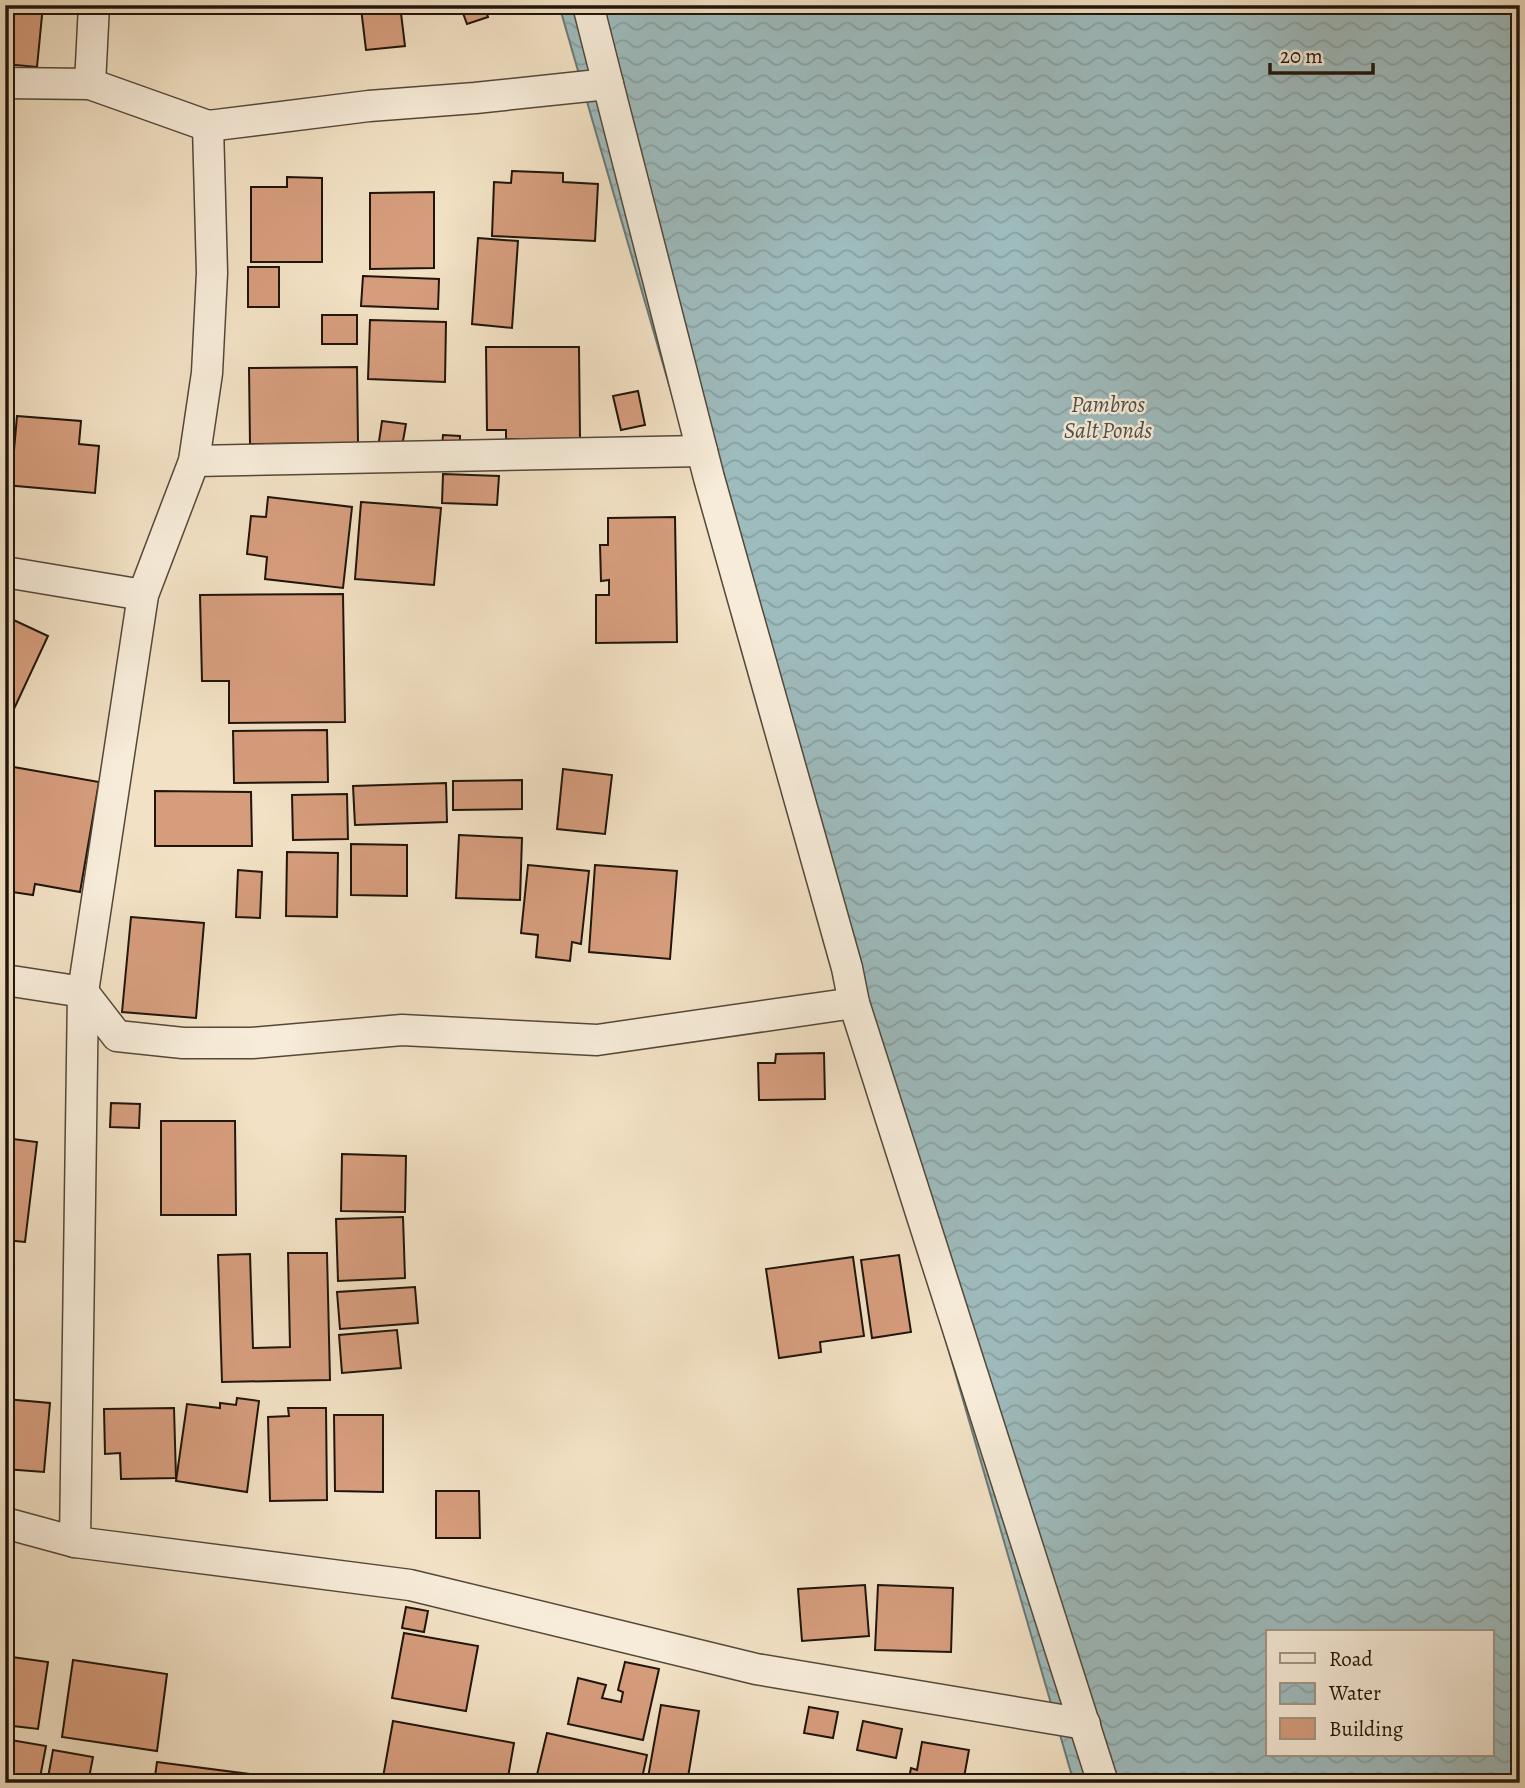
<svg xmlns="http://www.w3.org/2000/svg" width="1525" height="1788" font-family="Alegreya,serif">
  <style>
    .water { fill: url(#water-waves); stroke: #6c7976; stroke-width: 2; fill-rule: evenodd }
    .building { fill: #d69d7d; stroke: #20150b; stroke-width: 2 }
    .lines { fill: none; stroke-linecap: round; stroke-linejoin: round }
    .street-casing { stroke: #544839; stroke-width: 33 }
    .street { stroke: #f7ecd9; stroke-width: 30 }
    .labels { text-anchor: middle; stroke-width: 5; stroke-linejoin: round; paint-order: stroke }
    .water-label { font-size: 23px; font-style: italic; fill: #4c4f49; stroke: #f7ecd9 }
  </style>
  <defs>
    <pattern id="water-waves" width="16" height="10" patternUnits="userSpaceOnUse" patternTransform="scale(1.75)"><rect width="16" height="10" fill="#9ebbbd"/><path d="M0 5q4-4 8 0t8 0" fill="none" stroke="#88a0a1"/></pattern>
  </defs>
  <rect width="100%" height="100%" fill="#f2e1c4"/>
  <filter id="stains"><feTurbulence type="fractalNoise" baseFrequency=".00286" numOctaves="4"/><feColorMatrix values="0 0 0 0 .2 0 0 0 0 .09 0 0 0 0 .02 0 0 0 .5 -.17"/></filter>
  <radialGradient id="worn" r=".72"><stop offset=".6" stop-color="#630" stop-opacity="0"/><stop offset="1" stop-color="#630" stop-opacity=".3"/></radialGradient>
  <path class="water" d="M 559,5 L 1520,5 L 1520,1783 L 1074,1783 ZM 1268,1632 L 1492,1632 L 1492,1755 L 1268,1755 Z"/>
  <g class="building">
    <path d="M 5,5 L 43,5 L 37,67 L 5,64 Z"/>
    <path d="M 385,5 L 400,5 L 405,46 L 366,50 L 361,8 Z"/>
    <path d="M 460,5 L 501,5 L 486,11 L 488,17 L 467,24 Z"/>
    <path d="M 512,171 L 563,173 L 563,182 L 598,184 L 595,241 L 492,236 L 494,182 L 511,183 Z"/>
    <path d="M 287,177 L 322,178 L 322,262 L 251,262 L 251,187 L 287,187 Z"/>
    <path d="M 434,192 L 434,268 L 370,269 L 370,193 Z"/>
    <path d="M 478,238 L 518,241 L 512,328 L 472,324 Z"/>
    <rect x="248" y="267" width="31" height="40"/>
    <path d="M 363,276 L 439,279 L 438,309 L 361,306 Z"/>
    <rect x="322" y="315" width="35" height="29"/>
    <path d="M 370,320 L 446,322 L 445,382 L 368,379 Z"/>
    <path d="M 486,347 L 579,347 L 580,439 L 506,439 L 506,430 L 487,430 Z"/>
    <path d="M 357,367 L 358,443 L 250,444 L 249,368 Z"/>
    <path d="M 638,391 L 645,425 L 621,430 L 613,396 Z"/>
    <path d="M 17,416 L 81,421 L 79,444 L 99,446 L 95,493 L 5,485 L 5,461 L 13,462 Z"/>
    <path d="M 382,421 L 406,424 L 401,452 L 378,448 Z"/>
    <path d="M 443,435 L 460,436 L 460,449 L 442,447 Z"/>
    <path d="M 443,474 L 499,476 L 497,505 L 442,503 Z"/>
    <path d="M 268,497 L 352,507 L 343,588 L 265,579 L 267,557 L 247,554 L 251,516 L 266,517 Z"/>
    <path d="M 361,502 L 441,508 L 434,585 L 355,579 Z"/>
    <path d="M 675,517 L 677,642 L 596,643 L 596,595 L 609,595 L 609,580 L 601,581 L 600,545 L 608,545 L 608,518 Z"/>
    <path d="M 343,594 L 345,722 L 229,723 L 229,681 L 202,681 L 200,595 Z"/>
    <path d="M 5,616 L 48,636 L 6,726 L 5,726 Z"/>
    <path d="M 327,730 L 328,782 L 234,783 L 233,731 Z"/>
    <path d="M 8,766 L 99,782 L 80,892 L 35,884 L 33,895 L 5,891 L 5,785 Z"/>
    <path d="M 563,769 L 612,775 L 605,834 L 557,829 Z"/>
    <path d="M 522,780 L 522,809 L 453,810 L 453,781 Z"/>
    <path d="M 446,783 L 447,822 L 355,825 L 353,786 Z"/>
    <path d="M 155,791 L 251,792 L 252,846 L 155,846 Z"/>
    <path d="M 347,794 L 348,839 L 293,840 L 292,795 Z"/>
    <path d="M 459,835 L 522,838 L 520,900 L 456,898 Z"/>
    <path d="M 351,844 L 407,845 L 407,896 L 351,895 Z"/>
    <path d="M 287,852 L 338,853 L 337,917 L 286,916 Z"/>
    <path d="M 528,865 L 589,871 L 581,944 L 572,942 L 570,961 L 536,957 L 538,935 L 521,933 Z"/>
    <path d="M 595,865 L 677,871 L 670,959 L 589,952 Z"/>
    <path d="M 238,870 L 262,872 L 260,918 L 236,917 Z"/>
    <path d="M 131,917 L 204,923 L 196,1018 L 122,1012 Z"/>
    <path d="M 824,1053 L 825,1099 L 759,1100 L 758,1063 L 775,1063 L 776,1054 Z"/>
    <path d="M 111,1103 L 140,1104 L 139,1128 L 110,1127 Z"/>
    <path d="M 161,1121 L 235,1121 L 236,1215 L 161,1215 Z"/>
    <path d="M 5,1138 L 37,1142 L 25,1242 L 5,1240 Z"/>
    <path d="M 342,1154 L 406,1156 L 405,1212 L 341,1211 Z"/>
    <path d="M 403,1217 L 405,1278 L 338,1281 L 336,1219 Z"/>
    <path d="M 288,1253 L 327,1253 L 330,1380 L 222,1382 L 218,1255 L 250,1254 L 253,1348 L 290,1347 Z"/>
    <path d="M 899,1255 L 911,1332 L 872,1338 L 861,1260 Z"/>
    <path d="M 853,1257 L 864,1336 L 820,1342 L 821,1352 L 779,1358 L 766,1269 Z"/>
    <path d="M 415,1287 L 418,1323 L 340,1329 L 337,1292 Z"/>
    <path d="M 397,1330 L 401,1368 L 342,1373 L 339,1335 Z"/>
    <path d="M 237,1398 L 259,1401 L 247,1492 L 176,1481 L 187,1404 L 220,1408 L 220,1403 L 236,1405 Z"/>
    <path d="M 5,1399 L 50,1403 L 44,1472 L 5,1469 Z"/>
    <path d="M 174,1408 L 176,1478 L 121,1479 L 120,1453 L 105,1454 L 104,1409 Z"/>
    <path d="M 288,1408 L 326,1408 L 327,1500 L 270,1501 L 268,1417 L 289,1416 Z"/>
    <path d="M 334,1415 L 383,1415 L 383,1492 L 335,1491 Z"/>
    <path d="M 436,1491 L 479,1491 L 480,1538 L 436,1538 Z"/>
    <path d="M 865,1585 L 869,1636 L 802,1641 L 798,1589 Z"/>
    <path d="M 878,1585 L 953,1588 L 951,1652 L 875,1650 Z"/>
    <path d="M 406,1607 L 428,1611 L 424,1632 L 402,1628 Z"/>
    <path d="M 404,1633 L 478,1646 L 466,1711 L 392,1698 Z"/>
    <path d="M 5,1656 L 48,1662 L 38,1729 L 5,1725 Z"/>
    <path d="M 73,1660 L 167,1674 L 157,1751 L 62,1737 Z"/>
    <path d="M 625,1662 L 659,1669 L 643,1740 L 568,1724 L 578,1678 L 606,1685 L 602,1698 L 621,1702 L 623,1692 L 618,1690 Z"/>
    <path d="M 661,1705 L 699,1711 L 687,1783 L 647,1783 Z"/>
    <path d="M 809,1707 L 838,1712 L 833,1738 L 804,1733 Z"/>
    <path d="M 393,1721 L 514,1743 L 507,1783 L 382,1783 Z"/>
    <path d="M 863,1721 L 902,1729 L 896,1758 L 857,1750 Z"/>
    <path d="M 547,1733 L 647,1755 L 641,1783 L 535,1783 Z"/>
    <path d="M 5,1739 L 46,1746 L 39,1783 L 5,1783 Z"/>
    <path d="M 922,1742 L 969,1750 L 963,1783 L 908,1783 L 911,1768 L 917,1770 Z"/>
    <path d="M 53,1750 L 93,1757 L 88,1783 L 47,1783 Z"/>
    <path d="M 157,1762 L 257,1775 L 256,1783 L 154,1783 Z"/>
    <path d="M 831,1774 L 859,1779 L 858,1783 L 829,1783 Z"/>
    <path d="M 971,1777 L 1015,1783 L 971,1783 Z"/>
  </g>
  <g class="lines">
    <defs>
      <g id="street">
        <path d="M 5,83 L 90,84 L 208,126 L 369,106 L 475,98 L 608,84 L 588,5"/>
        <path d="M 90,84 L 94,5"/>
        <path d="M 608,84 L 709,478 L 847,968 L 854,1003 L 1103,1783"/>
        <path d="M 194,461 L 702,451"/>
        <path d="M 5,572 L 143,595"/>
        <path d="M 5,980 L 83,992 L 117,1036 L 183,1043 L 252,1043 L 402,1030 L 597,1040 L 854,1003"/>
        <path d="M 5,1523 L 75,1542 L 410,1585 L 756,1669 L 1085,1724"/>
        <path d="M 75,1542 L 83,992 L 143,595 L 194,461 L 207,373 L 212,273 L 208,126"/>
      </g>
    </defs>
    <use href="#street" class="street-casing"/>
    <use href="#street" class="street"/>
  </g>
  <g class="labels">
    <g class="water-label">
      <text x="1108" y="412">Pambros<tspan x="1108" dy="26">Salt Ponds</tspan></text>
    </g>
  </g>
  <rect width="1525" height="1788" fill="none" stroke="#f2e1c4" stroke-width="28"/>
  <rect x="7" y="7" width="1511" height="1774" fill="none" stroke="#20150b" stroke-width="3.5"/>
  <rect x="14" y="14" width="1497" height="1760" fill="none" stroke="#20150b" stroke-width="2"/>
  <rect x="1266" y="1630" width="228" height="126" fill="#f7ecd9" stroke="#a19687" stroke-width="2"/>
  <rect x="1280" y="1653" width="35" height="10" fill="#f7ecd9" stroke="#a19687" stroke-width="2"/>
  <text x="1329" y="1666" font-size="21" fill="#20150b">Road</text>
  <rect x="1280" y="1683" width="35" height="21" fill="url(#water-waves)" stroke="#a19687" stroke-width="2"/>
  <text x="1329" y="1700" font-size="21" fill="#20150b">Water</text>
  <rect x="1280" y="1718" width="35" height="21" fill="#d69d7d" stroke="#a19687" stroke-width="2"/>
  <text x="1329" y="1736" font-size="21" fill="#20150b">Building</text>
  <path d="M1270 63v10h103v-10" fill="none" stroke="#20150b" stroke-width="3.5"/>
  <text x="1280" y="63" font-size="21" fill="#20150b" stroke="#f7ecd9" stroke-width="5" paint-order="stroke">20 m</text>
  <rect width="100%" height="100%" filter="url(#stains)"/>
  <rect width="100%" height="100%" fill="url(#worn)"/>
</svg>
